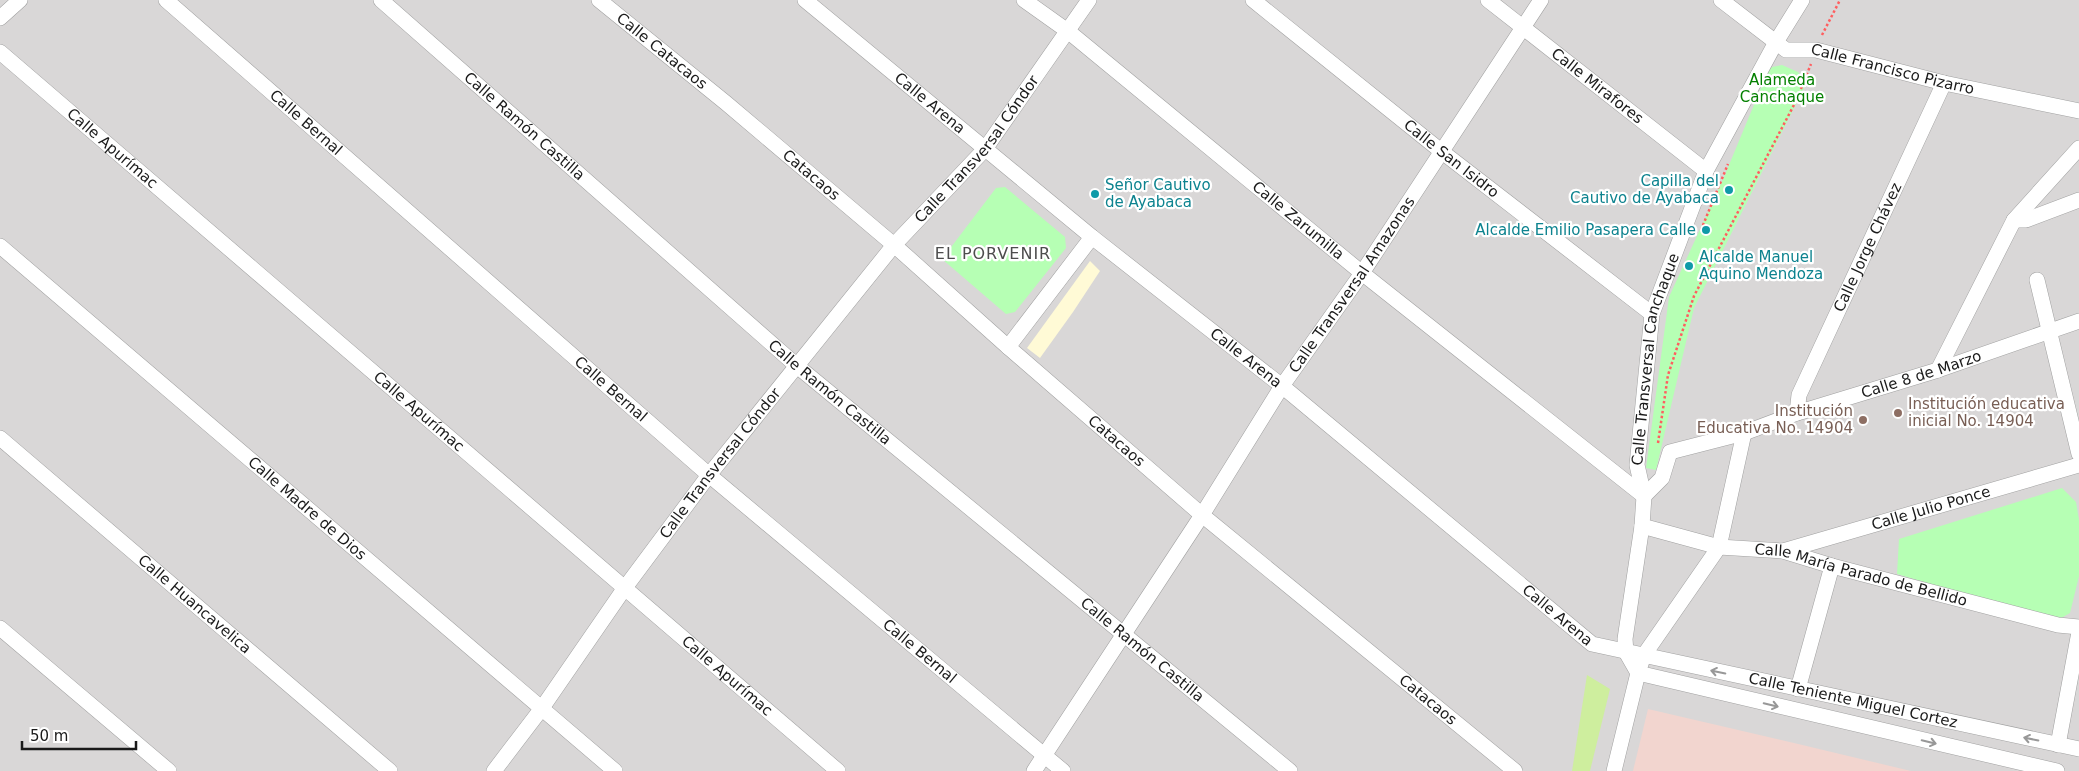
<svg xmlns="http://www.w3.org/2000/svg" width="2079" height="771" font-family="'DejaVu Sans',sans-serif">
  <style>
    .residential { fill: #d9d7d7 }
    .education { fill: #fffad6 }
    .military { fill: #f2d5cf }
    .grass { fill: #ceee9e }
    .park { fill: #b6ffb4 }
    .lines { fill: none; stroke-linecap: round; stroke-linejoin: round }
    .minor-casing { stroke: #a1a1a1; stroke-width: 16 }
    .path { stroke: #ff5e5f; stroke-width: 2.5; stroke-dasharray: 2.5 2.5; stroke-linecap: butt }
    .minor { stroke: #fff; stroke-width: 15 }
    .oneway { stroke: #989898 }
    .culture-dot { fill: #0f9aa8; stroke: #fff; stroke-width: 2 }
    .education-dot { fill: #8d6e63; stroke: #fff; stroke-width: 2 }
    .labels { text-anchor: middle; stroke-width: 4.5; stroke-linejoin: round; paint-order: stroke }
    .street-label { font-size: 15px; fill: #1a1a1a; stroke: #fff }
    .park-label { font-size: 15px; fill: #048001; stroke: #fff }
    .culture-label { font-size: 15px; fill: #0d838f; stroke: #fff; text-anchor: end }
    .education-label { font-size: 15px; fill: #785e54; stroke: #fff; text-anchor: start }
    .neighbourhood-label { font-size: 16px; letter-spacing: 1px; fill: #4d4d4d; stroke: #fff }
  </style>
  <rect width="100%" height="100%" fill="#eee7de"/>
  <rect class="residential" x="0" y="0" width="2079" height="771"/>
  <path class="education" d="M 1090,261 L 1100,271 L 1073,312 L 1040,358 L 1027,348 Z"/>
  <path class="military" d="M 1648,709 L 1794,743 L 1911,771 L 1633,771 Z"/>
  <path class="grass" d="M 1587,675 L 1610,689 L 1590,771 L 1572,771 Z"/>
  <g class="park">
    <path d="M 1782,65 L 1798,72 L 1807,82 L 1694,308 L 1656,470 L 1646,468 L 1669,297 L 1724,177 L 1768,71 L 1772,67 Z"/>
    <path d="M 1005,187 L 1065,237 L 1066,248 L 1015,312 L 1006,314 L 942,259 L 996,188 Z"/>
    <path d="M 2062,488 L 2076,502 L 2079,520 L 2079,576 L 2070,613 L 2056,621 L 1897,574 L 1899,539 Z"/>
  </g>
  <g class="lines">
    <defs>
      <g id="minor">
        <path id="s1" d="M 166,0 L 709,475 L 1063,771"/>
        <path id="s2" d="M 381,0 L 797,366 L 1290,771"/>
        <path id="s3" d="M 599,0 L 726,103 L 894,245 L 1008,347 L 1202,515 L 1515,771"/>
        <path id="s4" d="M 805,0 L 1092,237 L 1282,386 L 1592,644 L 2079,749"/>
        <path id="s5" d="M 1024,0 L 1069,32 L 1362,273 L 1644,496 L 1662,478 L 1670,452 L 1744,433 L 1797,413 L 1938,370 L 2079,321"/>
        <path id="s6" d="M 1253,0 L 1441,151 L 1652,314"/>
        <path id="s7" d="M 1488,0 L 1706,171"/>
        <path id="s8" d="M 1721,0 L 1786,50 L 1816,50 L 1944,83 L 2079,111"/>
        <path d="M 0,18 L 20,0"/>
        <path id="s9" d="M 0,52 L 838,771"/>
        <path d="M 2014,220 L 2026,220 L 2079,200"/>
        <path id="s10" d="M 0,246 L 615,771"/>
        <path d="M 2037,280 L 2079,454"/>
        <path d="M 1008,347 L 1092,237"/>
        <path d="M 1938,370 L 2014,220 L 2079,148"/>
        <path id="s11" d="M 1797,413 L 1799,395 L 1944,83"/>
        <path d="M 1744,433 L 1719,547 L 1644,655 L 1638,673 L 2057,771"/>
        <path id="s12" d="M 0,438 L 390,771"/>
        <path id="s13" d="M 1642,526 L 1719,547 L 1783,551 L 1832,566 L 2058,625 L 2079,627"/>
        <path id="s14" d="M 1783,551 L 2079,465"/>
        <path d="M 0,628 L 169,771"/>
        <path d="M 1798,689 L 1832,566"/>
        <path d="M 2058,745 L 2079,632"/>
        <path id="s15" d="M 494,771 L 542,708 L 624,589 L 709,475 L 894,245 L 985,149 L 1089,0"/>
        <path id="s16" d="M 1034,771 L 1202,515 L 1282,386 L 1362,273 L 1541,0"/>
        <path id="s17" d="M 1614,771 L 1638,673 L 1626,652 L 1625,639 L 1642,526 L 1644,496 L 1637,465 L 1652,314 L 1706,171 L 1776,42 L 1802,0"/>
      </g>
    </defs>
    <use href="#minor" class="minor-casing"/>
    <g class="path">
      <path d="M 1822,35 L 1840,0"/>
      <path d="M 1701,230 L 1728,164"/>
      <path d="M 1658,443 L 1668,375 L 1694,296 L 1796,101 L 1811,64"/>
    </g>
    <use href="#minor" class="minor"/>
  </g>
  <defs><path id="oneway-shaft" d="M-6 0H5M1.5-3L5.5 0L1.5 3" fill="none" stroke-width="1.6" stroke-linecap="round" stroke-linejoin="round" transform="scale(1.25)"/></defs>
  <g class="oneway">
    <use href="#oneway-shaft" transform="translate(1718 672) rotate(-168)"/>
    <use href="#oneway-shaft" transform="translate(1771 705) rotate(13)"/>
    <use href="#oneway-shaft" transform="translate(2031 739) rotate(-168)"/>
    <use href="#oneway-shaft" transform="translate(1929 742) rotate(13)"/>
  </g>
  <g class="culture-dot">
    <circle cx="1729" cy="190" r="5"/>
    <circle cx="1095" cy="194" r="5"/>
    <circle cx="1706" cy="230" r="5"/>
    <circle cx="1689" cy="266" r="5"/>
  </g>
  <g class="education-dot">
    <circle cx="1898" cy="413" r="5"/>
    <circle cx="1863" cy="420" r="5"/>
  </g>
  <g class="labels">
    <g class="street-label">
      <text dy="5" stroke="none"><textPath href="#s3" startOffset="81">Calle Catacaos</textPath></text>
      <text dy="5" stroke="none"><textPath href="#s8" startOffset="191">Calle Francisco Pizarro</textPath></text>
      <text dy="5" stroke="none"><textPath href="#s7" startOffset="139">Calle Mirafores</textPath></text>
      <text dy="5" stroke="none"><textPath href="#s4" startOffset="162">Calle Arena</textPath></text>
      <text dy="5" stroke="none"><textPath href="#s1" startOffset="186">Calle Bernal</textPath></text>
      <text dy="5" stroke="none"><textPath href="#s2" startOffset="191">Calle Ramón Castilla</textPath></text>
      <text dy="5" stroke="none"><textPath href="#s9" startOffset="148">Calle Apurímac</textPath></text>
      <text dy="5" stroke="none"><textPath href="#s15" startOffset="788">Calle Transversal Cóndor</textPath></text>
      <text dy="5" stroke="none"><textPath href="#s6" startOffset="254">Calle San Isidro</textPath></text>
      <text dy="5" stroke="none"><textPath href="#s3" startOffset="275">Catacaos</textPath></text>
      <text dy="5" stroke="none"><textPath href="#s5" startOffset="352">Calle Zarumilla</textPath></text>
      <text dy="5" stroke="none"><textPath href="#s11" startOffset="181">Calle Jorge Chávez</textPath></text>
      <text dy="5" stroke="none"><textPath href="#s16" startOffset="581">Calle Transversal Amazonas</textPath></text>
      <text dy="5" stroke="none"><textPath href="#s4" startOffset="568">Calle Arena</textPath></text>
      <text dy="5" stroke="none"><textPath href="#s17" startOffset="422">Calle Transversal Canchaque</textPath></text>
      <text dy="5" stroke="none"><textPath href="#s5" startOffset="1110">Calle 8 de Marzo</textPath></text>
      <text dy="5" stroke="none"><textPath href="#s1" startOffset="591">Calle Bernal</textPath></text>
      <text dy="5" stroke="none"><textPath href="#s2" startOffset="596">Calle Ramón Castilla</textPath></text>
      <text dy="5" stroke="none"><textPath href="#s9" startOffset="552">Calle Apurímac</textPath></text>
      <text dy="5" stroke="none"><textPath href="#s3" startOffset="680">Catacaos</textPath></text>
      <text dy="5" stroke="none"><textPath href="#s15" startOffset="382">Calle Transversal Cóndor</textPath></text>
      <text dy="5" stroke="none"><textPath href="#s10" startOffset="404">Calle Madre de Dios</textPath></text>
      <text dy="5" stroke="none"><textPath href="#s14" startOffset="154">Calle Julio Ponce</textPath></text>
      <text dy="5" stroke="none"><textPath href="#s13" startOffset="225">Calle María Parado de Bellido</textPath></text>
      <text dy="5" stroke="none"><textPath href="#s12" startOffset="256">Calle Huancavelica</textPath></text>
      <text dy="5" stroke="none"><textPath href="#s4" startOffset="972">Calle Arena</textPath></text>
      <text dy="5" stroke="none"><textPath href="#s2" startOffset="1001">Calle Ramón Castilla</textPath></text>
      <text dy="5" stroke="none"><textPath href="#s1" startOffset="996">Calle Bernal</textPath></text>
      <text dy="5" stroke="none"><textPath href="#s9" startOffset="958">Calle Apurímac</textPath></text>
      <text dy="5" stroke="none"><textPath href="#s3" startOffset="1085">Catacaos</textPath></text>
      <text dy="5" stroke="none"><textPath href="#s4" startOffset="1284">Calle Teniente Miguel Cortez</textPath></text>
    </g>
    <g class="park-label">
      <text x="1782" y="85">Alameda<tspan x="1782" dy="17">Canchaque</tspan></text>
    </g>
    <g class="culture-label">
      <text x="1719" y="186">Capilla del<tspan x="1719" dy="17">Cautivo de Ayabaca</tspan></text>
      <text x="1105" y="190" text-anchor="start">Señor Cautivo<tspan x="1105" dy="17">de Ayabaca</tspan></text>
      <text x="1696" y="235">Alcalde Emilio Pasapera Calle</text>
      <text x="1699" y="262" text-anchor="start">Alcalde Manuel<tspan x="1699" dy="17">Aquino Mendoza</tspan></text>
    </g>
    <g class="education-label">
      <text x="1908" y="409">Institución educativa<tspan x="1908" dy="17">inicial No. 14904</tspan></text>
      <text x="1853" y="416" text-anchor="end">Institución<tspan x="1853" dy="17">Educativa No. 14904</tspan></text>
    </g>
    <g class="neighbourhood-label">
      <text x="993" y="259">EL PORVENIR</text>
    </g>
  </g>
  <path d="M22 741v8h114v-8" fill="none" stroke="#1a1a1a" stroke-width="2.5"/>
  <text x="30" y="741" font-size="15" fill="#1a1a1a" stroke="#ffffff" stroke-width="4" paint-order="stroke">50 m</text>
</svg>
